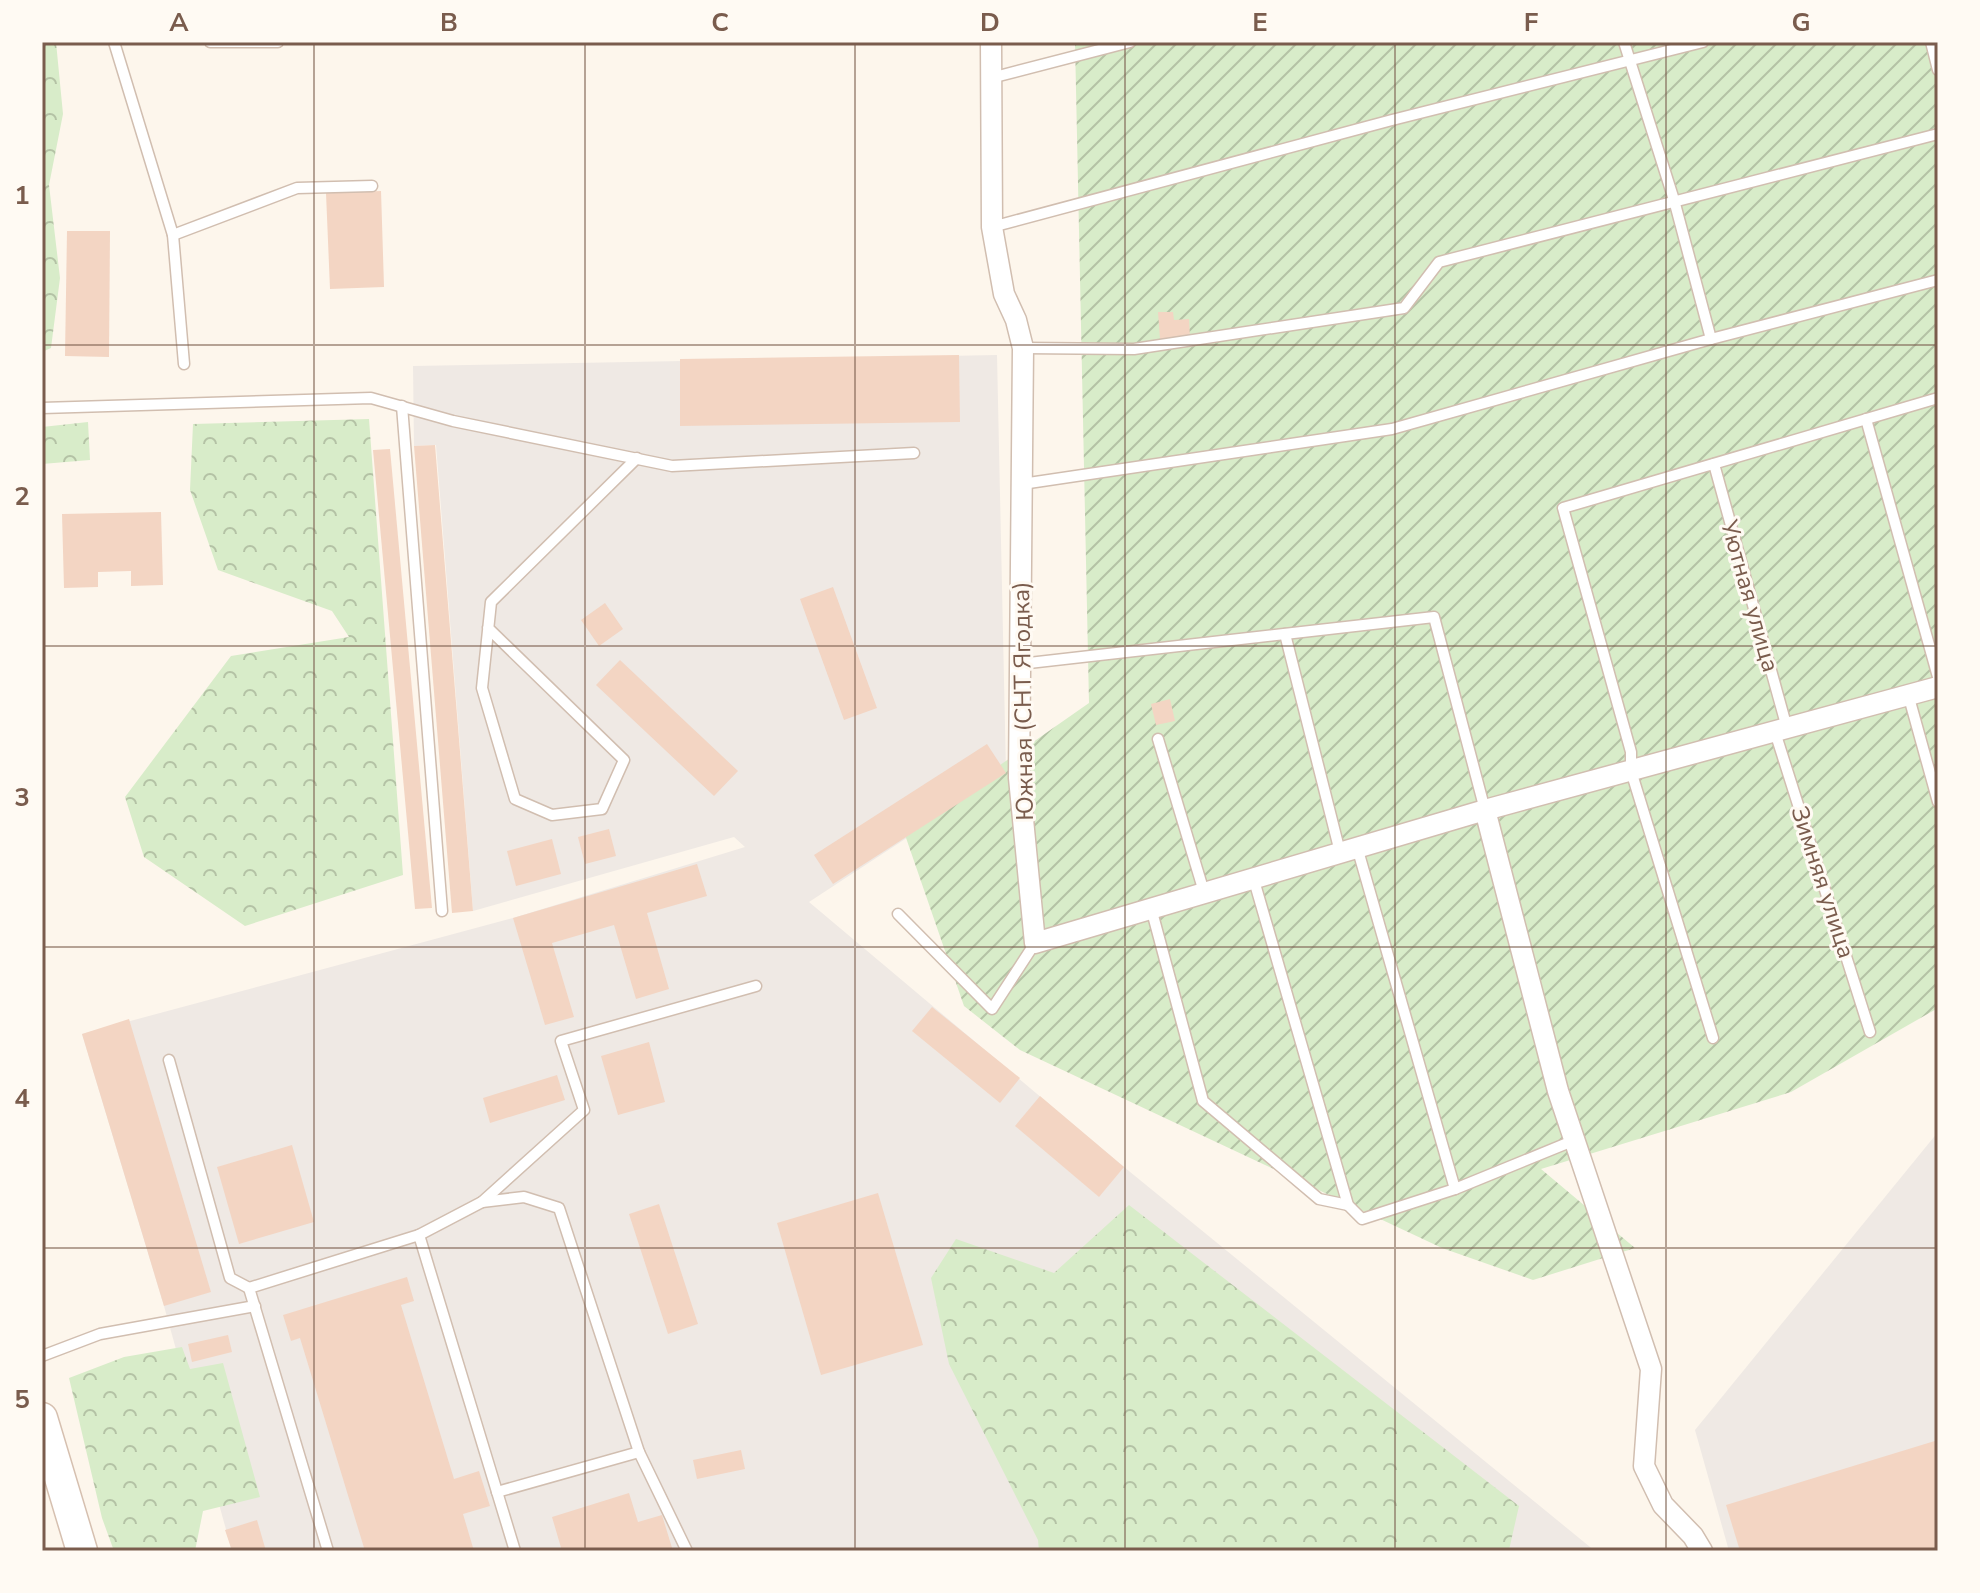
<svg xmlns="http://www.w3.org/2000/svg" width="1980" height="1593" font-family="'Nunito Sans',sans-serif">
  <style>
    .industrial { fill: #efe9e4 }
    .forest { fill: url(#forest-crowns) }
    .garden { fill: url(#garden-furrows) }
    .building { fill: #f3d5c3 }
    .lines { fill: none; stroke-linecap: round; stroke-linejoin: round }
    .lane-casing { stroke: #d1beb0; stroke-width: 13 }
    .street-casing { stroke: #d1beb0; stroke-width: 23 }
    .secondary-casing { stroke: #d6c0b0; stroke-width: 33 }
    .lane { stroke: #fff; stroke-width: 10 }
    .street { stroke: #fff; stroke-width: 20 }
    .secondary { stroke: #fff; stroke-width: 30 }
    .grid { fill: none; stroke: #7a5c4d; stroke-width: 2; stroke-opacity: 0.55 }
    .labels { text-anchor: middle; stroke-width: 6; stroke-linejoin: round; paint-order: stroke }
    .street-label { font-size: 24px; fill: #7a5c4d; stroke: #fffaf3 }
    .neatline { fill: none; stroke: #7a5c4d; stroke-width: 3 }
    .grid-label { font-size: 26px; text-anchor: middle; font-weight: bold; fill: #7a5c4d }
  </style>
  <defs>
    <pattern id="forest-crowns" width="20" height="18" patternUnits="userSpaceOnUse" patternTransform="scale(2)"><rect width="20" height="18" fill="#d8ecc9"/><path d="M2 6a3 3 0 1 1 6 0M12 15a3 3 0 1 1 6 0" fill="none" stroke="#b4c2a5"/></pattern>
    <pattern id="garden-furrows" width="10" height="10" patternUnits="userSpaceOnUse" patternTransform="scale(2)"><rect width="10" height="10" fill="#d8ecc9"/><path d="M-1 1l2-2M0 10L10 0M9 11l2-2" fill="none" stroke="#b4c2a5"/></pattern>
  </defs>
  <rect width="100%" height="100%" fill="#fdf6ec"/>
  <g class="industrial">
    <path d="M 997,355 L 1006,773 L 809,902 L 1124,1167 L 1595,1551 L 232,1551 L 164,1306 L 82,1034 L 513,918 L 745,847 L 734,837 L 473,911 L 436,445 L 414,446 L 413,366 Z"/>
    <path d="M 1938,1132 L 1938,1551 L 1729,1551 L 1695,1430 Z"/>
  </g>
  <g class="forest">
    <path d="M 42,42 L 56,42 L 63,114 L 49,185 L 60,278 L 51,348 L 42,352 Z"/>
    <path d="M 369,419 L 403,875 L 245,926 L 144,857 L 125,797 L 231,656 L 349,637 L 332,611 L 218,570 L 190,490 L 193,424 Z"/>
    <path d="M 88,422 L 90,460 L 42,464 L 42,427 Z"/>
    <path d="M 1129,1205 L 1519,1506 L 1509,1550 L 1039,1551 L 1038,1540 L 949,1364 L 931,1278 L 956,1239 L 1054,1273 Z"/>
    <path d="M 182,1347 L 190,1369 L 223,1363 L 260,1497 L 203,1511 L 195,1551 L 114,1551 L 102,1518 L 69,1378 L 124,1357 Z"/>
  </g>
  <path class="garden" d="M 1075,42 L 1938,42 L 1938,1008 L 1791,1092 L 1541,1169 L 1635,1248 L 1533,1280 L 1442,1248 L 1020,1050 L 964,1006 L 904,832 L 1089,703 Z"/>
  <g class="building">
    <path d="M 381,191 L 384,287 L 330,289 L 326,193 Z"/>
    <path d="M 67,231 L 110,231 L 109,357 L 65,356 Z"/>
    <path d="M 1158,312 L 1173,312 L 1174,320 L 1189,319 L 1190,338 L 1160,339 Z"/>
    <path d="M 959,355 L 960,422 L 680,426 L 680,359 Z"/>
    <path d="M 435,445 L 473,911 L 452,913 L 414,446 Z"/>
    <path d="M 390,449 L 432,908 L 415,909 L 373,450 Z"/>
    <path d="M 161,512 L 163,585 L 131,586 L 131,571 L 98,572 L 98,587 L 64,588 L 62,514 Z"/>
    <path d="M 833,587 L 877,708 L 844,720 L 800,599 Z"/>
    <path d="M 605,603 L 623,629 L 599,646 L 581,620 Z"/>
    <path d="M 620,660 L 738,771 L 714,796 L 596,685 Z"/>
    <path d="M 1170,699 L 1175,721 L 1156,725 L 1151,704 Z"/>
    <path d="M 987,744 L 1006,773 L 833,884 L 814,855 Z"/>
    <path d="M 609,829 L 616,856 L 585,864 L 578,837 Z"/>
    <path d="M 552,839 L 561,874 L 516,886 L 507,851 Z"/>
    <path d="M 697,864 L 707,896 L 647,913 L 669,989 L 636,999 L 614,925 L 552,943 L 574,1017 L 545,1025 L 513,918 Z"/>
    <path d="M 932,1007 L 1020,1078 L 1000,1103 L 912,1031 Z"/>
    <path d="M 129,1019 L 211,1292 L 164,1306 L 82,1034 Z"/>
    <path d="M 649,1042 L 665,1102 L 618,1115 L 601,1056 Z"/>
    <path d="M 557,1075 L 565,1100 L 490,1123 L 483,1098 Z"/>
    <path d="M 1040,1096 L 1124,1167 L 1099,1197 L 1015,1126 Z"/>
    <path d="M 292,1145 L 314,1222 L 239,1244 L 217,1167 Z"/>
    <path d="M 878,1193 L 923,1345 L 821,1375 L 777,1223 Z"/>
    <path d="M 659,1204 L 698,1324 L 668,1334 L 629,1214 Z"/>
    <path d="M 407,1277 L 414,1301 L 401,1305 L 454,1479 L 479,1471 L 490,1506 L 463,1514 L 474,1551 L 365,1551 L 300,1338 L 291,1341 L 283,1315 Z"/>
    <path d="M 228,1335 L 232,1352 L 192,1362 L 188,1344 Z"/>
    <path d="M 1938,1440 L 1938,1548 L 1929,1551 L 1740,1551 L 1726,1505 Z"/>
    <path d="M 741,1450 L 745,1469 L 697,1479 L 693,1460 Z"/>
    <path d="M 629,1493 L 638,1522 L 662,1515 L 673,1551 L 562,1551 L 552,1517 Z"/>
    <path d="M 257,1520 L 266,1551 L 232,1551 L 225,1530 Z"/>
  </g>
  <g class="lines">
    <defs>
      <g id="lane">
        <path d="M 114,42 L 173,235 L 184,364"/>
        <path d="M 210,42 L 278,42"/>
        <path d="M 1624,42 L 1674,200 L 1711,339"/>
        <path d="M 1931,42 L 1938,70"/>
        <path d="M 991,78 L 1130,42"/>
        <path d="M 992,227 L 1392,120 L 1703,42"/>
        <path d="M 173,235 L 297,188 L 372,186"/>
        <path d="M 1023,348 L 1134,349 L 1404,308 L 1439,262 L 1938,134"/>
        <path d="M 402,406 L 442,911"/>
        <path d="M 42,408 L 371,398 L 453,421 L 672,466 L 914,453"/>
        <path d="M 1866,419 L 1938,677"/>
        <path d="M 1714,464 L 1787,728"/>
        <path d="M 1022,484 L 1392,429 L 1711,339 L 1938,280"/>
        <path d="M 488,628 L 624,760 L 602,809 L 552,815 L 515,799 L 482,688 L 491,602 L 637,458"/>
        <path d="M 1285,634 L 1340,852"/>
        <path d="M 1020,664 L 1434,617 L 1485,810"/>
        <path d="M 1908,694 L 1938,802"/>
        <path d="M 1775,732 L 1870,1032"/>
        <path d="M 1158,739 L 1204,892"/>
        <path d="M 1357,847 L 1455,1189"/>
        <path d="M 1253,877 L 1348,1205 L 1362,1219 L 1455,1189 L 1575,1140"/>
        <path d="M 1151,908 L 1203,1101 L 1319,1199 L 1348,1205"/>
        <path d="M 898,914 L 992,1009 L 1035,943"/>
        <path d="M 1713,1038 L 1631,771 L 1631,752 L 1563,508 L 1938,398"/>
        <path d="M 169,1060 L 230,1278 L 249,1288"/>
        <path d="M 482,1202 L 524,1197 L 559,1208 L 639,1452 L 497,1492"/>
        <path d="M 419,1235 L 482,1202 L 584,1110 L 561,1041 L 756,986"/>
        <path d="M 42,1356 L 100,1334 L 255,1306"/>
        <path d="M 639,1452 L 687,1551"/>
        <path d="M 328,1551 L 249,1288 L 419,1235 L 515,1551"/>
      </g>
      <g id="street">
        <path d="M 991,42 L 992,227 L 1004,294 L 1016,320 L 1023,348 L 1019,778 L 1035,943 L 1485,810 L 1938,687"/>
        <path d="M 1485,810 L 1558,1091 L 1651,1369 L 1644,1466 L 1663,1505 L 1693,1536 L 1702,1551"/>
      </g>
      <path id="secondary" d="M 42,1418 L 82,1551"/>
    </defs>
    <use href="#lane" class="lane-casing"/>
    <use href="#street" class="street-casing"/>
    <use href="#secondary" class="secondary-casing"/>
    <use href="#lane" class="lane"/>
    <use href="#street" class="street"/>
    <use href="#secondary" class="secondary"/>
  </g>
  <path class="grid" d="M 314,42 L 314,1551M 585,42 L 585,1551M 855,42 L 855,1551M 1125,42 L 1125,1551M 1395,42 L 1395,1551M 1666,42 L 1666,1551M 42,345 L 1938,345M 42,646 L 1938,646M 42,947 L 1938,947M 42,1248 L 1938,1248"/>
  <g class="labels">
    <g class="street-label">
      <text transform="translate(1750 596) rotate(74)" y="8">Уютная улица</text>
      <text transform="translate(1023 701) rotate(-91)" y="8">Южная (СНТ Ягодка)</text>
      <text transform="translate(1823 882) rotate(72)" y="8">Зимняя улица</text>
    </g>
  </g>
  <rect width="1980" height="1593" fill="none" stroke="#fffaf3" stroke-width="88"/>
  <rect x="44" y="44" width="1892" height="1505" class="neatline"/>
  <g class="grid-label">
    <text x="179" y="31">A</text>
    <text x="449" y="31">B</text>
    <text x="720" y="31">C</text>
    <text x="990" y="31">D</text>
    <text x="1260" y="31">E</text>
    <text x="1531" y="31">F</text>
    <text x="1801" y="31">G</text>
    <text x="22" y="204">1</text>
    <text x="22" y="505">2</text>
    <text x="22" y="806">3</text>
    <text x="22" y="1107">4</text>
    <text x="22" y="1408">5</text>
  </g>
</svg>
